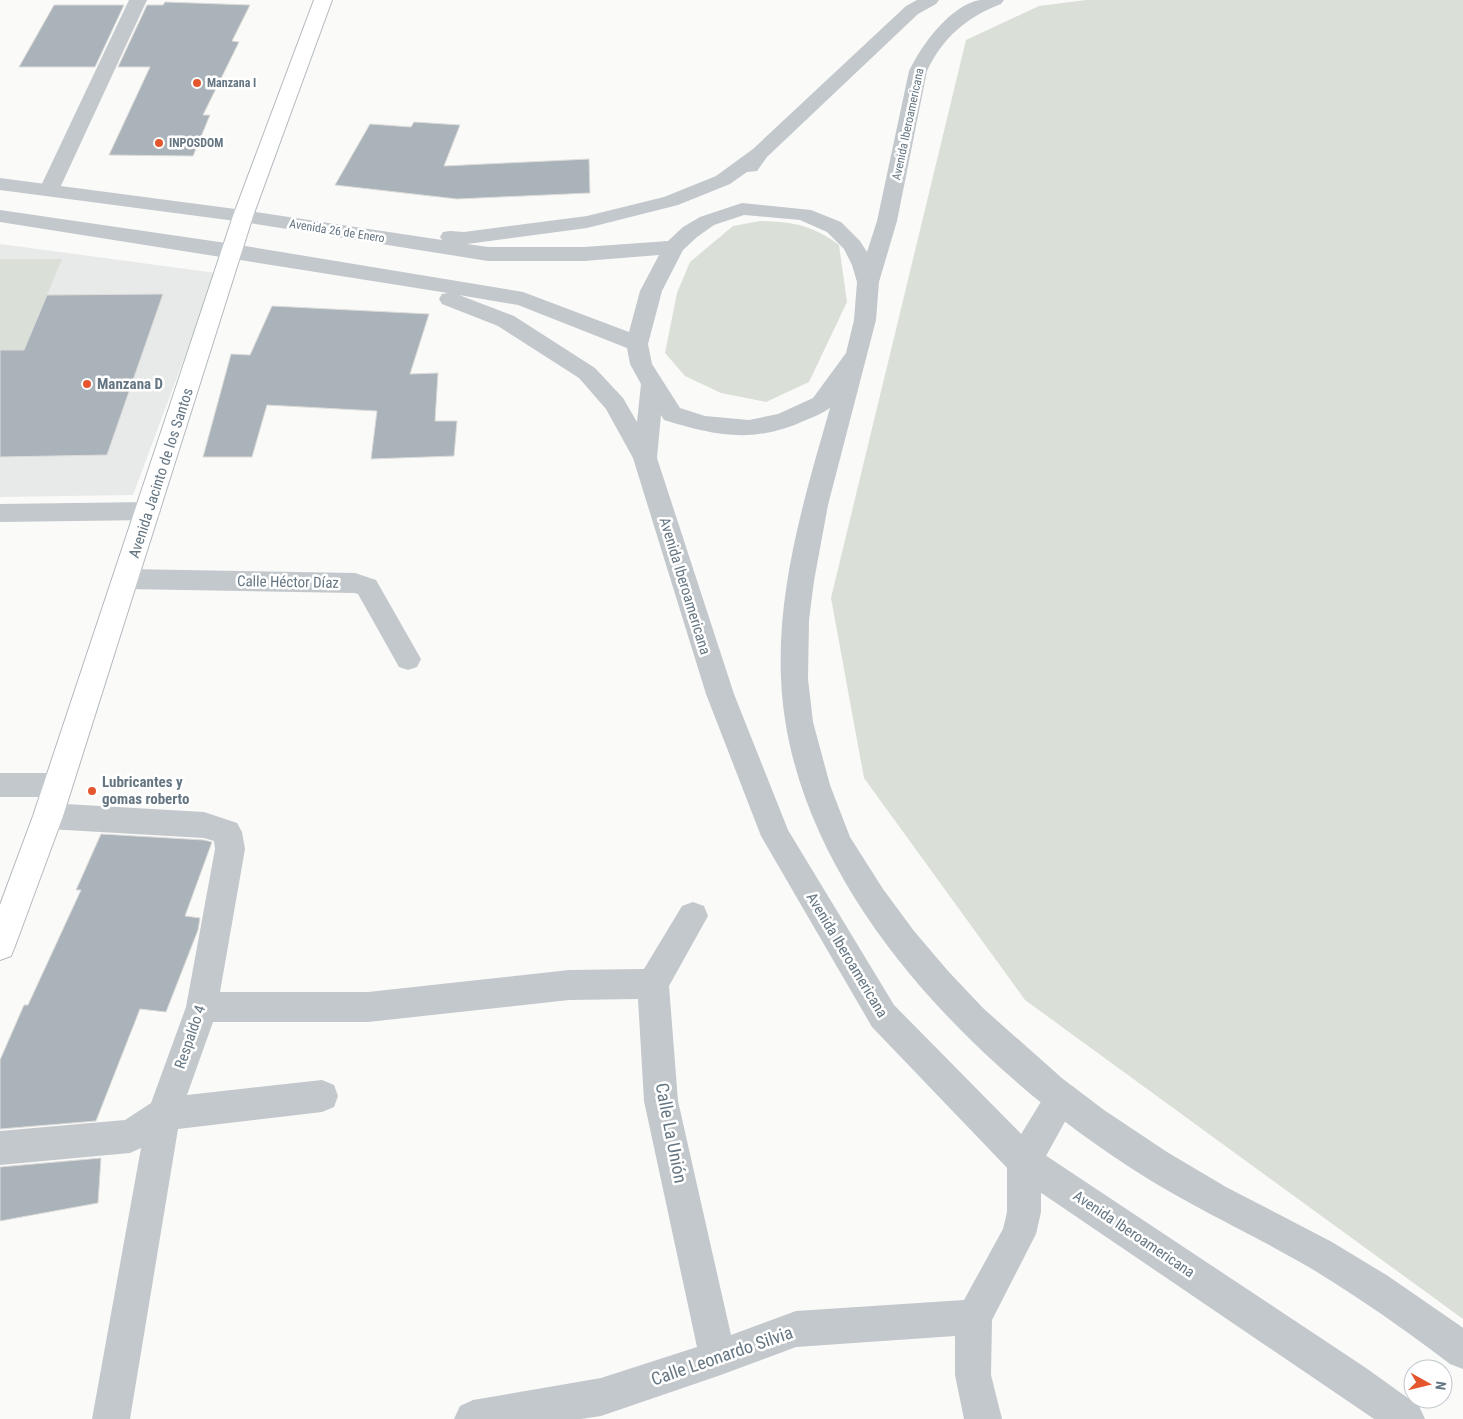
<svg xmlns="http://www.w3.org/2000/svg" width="1463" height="1419" font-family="'Roboto Condensed',sans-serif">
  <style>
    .built { fill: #e8e9e9 }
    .green { fill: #dadfd7 }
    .building { fill: #aab3b9; stroke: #dcdcda }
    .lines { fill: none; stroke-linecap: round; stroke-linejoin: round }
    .secondary-casing { stroke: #b3babf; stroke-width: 2 }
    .minor { fill: #c3c8cc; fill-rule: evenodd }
    .tertiary { fill: #c3c8cc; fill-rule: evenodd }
    .secondary { fill: #fff; fill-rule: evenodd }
    .poi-dot { fill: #e4572e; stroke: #fff; stroke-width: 2 }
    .labels { text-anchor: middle; stroke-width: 5; stroke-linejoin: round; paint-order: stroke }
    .far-poi-label { font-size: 12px; font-weight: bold; fill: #657683; stroke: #fff; text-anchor: start }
    .far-street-label { font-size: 12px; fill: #657683; stroke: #fff }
    .poi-label { font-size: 15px; font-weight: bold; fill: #657683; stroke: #fff; text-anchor: start }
    .street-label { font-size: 15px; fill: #657683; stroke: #fff }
    .near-street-label { font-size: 18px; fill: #657683; stroke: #fff }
  </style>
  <rect width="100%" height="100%" fill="#fafaf8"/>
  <path class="built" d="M 0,244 L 216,273 L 133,495 L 0,497 Z"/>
  <g class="green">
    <path d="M 1086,0 L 1463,0 L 1463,1319 L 1025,1000 L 864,778 L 831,598 L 966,40 L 1039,6 Z"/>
    <path d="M 760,221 C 793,222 812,225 839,245 L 847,302 L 809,382 L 766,402 L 721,393 L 685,376 L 665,353 L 677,293 L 690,262 L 733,226 Z"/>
    <path d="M 0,259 L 62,259 L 24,350 L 0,350 Z"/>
  </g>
  <g class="building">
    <path d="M 165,2 L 250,5 L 232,41 L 239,42 L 203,115 L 210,115 L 193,156 L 109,155 L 150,67 L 118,67 L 147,5 L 163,5 Z"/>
    <path d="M 54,5 L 124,5 L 95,67 L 19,67 Z"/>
    <path d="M 414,122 L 460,125 L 444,166 L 589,159 L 590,193 L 457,199 L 335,185 L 370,124 L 411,127 Z"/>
    <path d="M 163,294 L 107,455 L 0,457 L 0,350 L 24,350 L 47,295 Z"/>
    <path d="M 272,306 L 429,314 L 410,374 L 438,373 L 435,421 L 457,421 L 454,456 L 371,459 L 377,411 L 267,405 L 252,457 L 203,457 L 231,354 L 250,355 Z"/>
    <path d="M 101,834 L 204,840 L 212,842 L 185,916 L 200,918 L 198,930 L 166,1012 L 140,1009 L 96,1121 L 0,1129 L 0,1060 L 24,1005 L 28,1005 L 81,890 L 76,890 Z"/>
    <path d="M 101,1158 L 98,1203 L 0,1221 L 0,1167 Z"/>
  </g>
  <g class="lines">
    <defs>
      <path id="secondary" d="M 314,0 L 332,0 L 253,216 L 63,816 L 15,946 L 11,956 L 0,960 L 0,905 L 33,816 L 233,216 Z"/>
    </defs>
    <use href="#secondary" class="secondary-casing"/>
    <g class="minor">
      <path d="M 129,0 L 147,0 L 59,190 L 56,194 L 49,196 L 42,194 L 39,190 Z"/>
      <path d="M 149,502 L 158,505 L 161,511 L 158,517 L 149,520 L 0,522 L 0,504 Z"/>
      <path d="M 126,569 L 355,573 L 376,580 L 421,659 L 417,667 L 408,670 L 399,667 L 358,594 L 354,593 L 126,589 L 117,586 L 113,579 L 117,572 Z"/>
      <path d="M 0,773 L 58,773 L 68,776 L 72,785 L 68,794 L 58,797 L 0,797 Z"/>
      <path d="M 48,803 L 204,812 L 237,823 L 242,832 L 245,849 L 220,992 L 368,992 L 569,970 L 644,969 L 682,906 L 693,902 L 704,906 L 708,916 L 669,986 L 678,1101 L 731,1335 L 796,1311 L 964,1300 L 1003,1229 L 1007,1212 L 1007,1161 L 1012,1149 L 1050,1087 L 1062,1082 L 1074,1087 L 1078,1098 L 1041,1165 L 1041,1212 L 1036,1234 L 992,1320 L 991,1375 L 1002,1419 L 964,1419 L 955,1375 L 955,1336 L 796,1347 L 718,1376 L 601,1416 L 581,1419 L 454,1419 L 460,1406 L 473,1400 L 601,1378 L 697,1347 L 644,1101 L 638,999 L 569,1000 L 368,1022 L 213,1022 L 187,1095 L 322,1080 L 334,1085 L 338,1096 L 334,1107 L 322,1112 L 178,1129 L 130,1419 L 92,1419 L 141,1148 L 130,1153 L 0,1165 L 0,1131 L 125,1120 L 151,1103 L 186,1007 L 215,849 L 214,841 L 204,838 L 48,829 L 38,825 L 33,816 L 38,807 Z"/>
    </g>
    <path class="tertiary" d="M 917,0 L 939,0 L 936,4 L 918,14 L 767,157 L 757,171 L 747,172 L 730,184 L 678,205 L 587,228 L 467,244 L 488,247 L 584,247 L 668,241 L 683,227 L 700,217 L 742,203 L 811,210 L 841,222 L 860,241 L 867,252 L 877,221 L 909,71 C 921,46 950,5 980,0 C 987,0 996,0 1004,0 L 1001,4 C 967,17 943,37 927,71 L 897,221 L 879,282 L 876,320 L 828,505 L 814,581 L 809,620 L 808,679 L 813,722 L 830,785 L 850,837 L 883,889 L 914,931 L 948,971 L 984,1009 L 1063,1079 L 1104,1110 L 1167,1152 L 1226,1187 L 1332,1242 L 1388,1276 L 1459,1325 L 1463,1328 L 1463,1369 L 1450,1364 C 1404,1329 1357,1296 1307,1266 C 1254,1235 1198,1210 1145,1177 C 979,1073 789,886 781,678 C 777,587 805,495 830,408 C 823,413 814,417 806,420 C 754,444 716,436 664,420 L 661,415 L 657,458 L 734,694 L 788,830 L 894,1005 L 1036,1149 L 1366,1368 L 1419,1406 L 1425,1419 L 1374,1419 L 1012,1173 L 872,1027 L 761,836 L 706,694 L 633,458 L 606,409 L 579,378 L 498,326 L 442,304 L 439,299 L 442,294 L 448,293 L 0,222 L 0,210 L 233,244 L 523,292 L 629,332 L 640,291 L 659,255 L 584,261 L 488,261 L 243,222 L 0,190 L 0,178 L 243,210 L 442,240 L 440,237 L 443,232 L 450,231 L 464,232 L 587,216 L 664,197 L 716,176 L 753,149 L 906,6 ZM 744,215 L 800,220 L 827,232 L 844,249 L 852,265 L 857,282 L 854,320 L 846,353 L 813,398 L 778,414 L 749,420 L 705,416 L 680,408 L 652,364 L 648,344 L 662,291 L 683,250 L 697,237 L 714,225 ZM 459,295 L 518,305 L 627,348 L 630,364 L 641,384 L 637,422 L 623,398 L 595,368 L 514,316 Z"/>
    <use href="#secondary" class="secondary"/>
  </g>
  <g class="poi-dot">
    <circle cx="197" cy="83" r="5"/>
    <circle cx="159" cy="143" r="5"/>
    <circle cx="87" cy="384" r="5"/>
    <circle cx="92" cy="791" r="5"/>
  </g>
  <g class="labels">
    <g class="far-poi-label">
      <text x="207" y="87">Manzana I</text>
      <text x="169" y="147">INPOSDOM</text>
    </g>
    <g class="far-street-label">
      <text transform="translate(908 124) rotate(-78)" y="4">Avenida Iberoamericana</text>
      <text transform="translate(337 231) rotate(9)" y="4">Avenida 26 de Enero</text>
    </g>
    <g class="poi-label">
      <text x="97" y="389">Manzana D</text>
      <text x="102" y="787">Lubricantes y<tspan x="102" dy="17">gomas roberto</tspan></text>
    </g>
    <g class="street-label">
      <text transform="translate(161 473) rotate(-72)" y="5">Avenida Jacinto de los Santos</text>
      <text transform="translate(288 582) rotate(1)" y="5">Calle Héctor Díaz</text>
      <text transform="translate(685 586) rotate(73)" y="5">Avenida Iberoamericana</text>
      <text transform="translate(847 955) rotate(59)" y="5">Avenida Iberoamericana</text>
      <text transform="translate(190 1037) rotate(-71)" y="5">Respaldo 4</text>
      <text transform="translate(1134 1234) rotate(34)" y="5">Avenida Iberoamericana</text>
    </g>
    <g class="near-street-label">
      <text transform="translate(671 1133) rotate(79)" y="6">Calle La Unión</text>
      <text transform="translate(722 1356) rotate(-19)" y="6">Calle Leonardo Silvia</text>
    </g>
  </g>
  <g transform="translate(1428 1384) rotate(98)"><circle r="24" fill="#ffffff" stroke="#c1c8cd"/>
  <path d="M0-4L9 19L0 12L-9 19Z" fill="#e4572e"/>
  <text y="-8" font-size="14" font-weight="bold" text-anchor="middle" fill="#657683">N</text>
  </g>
</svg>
